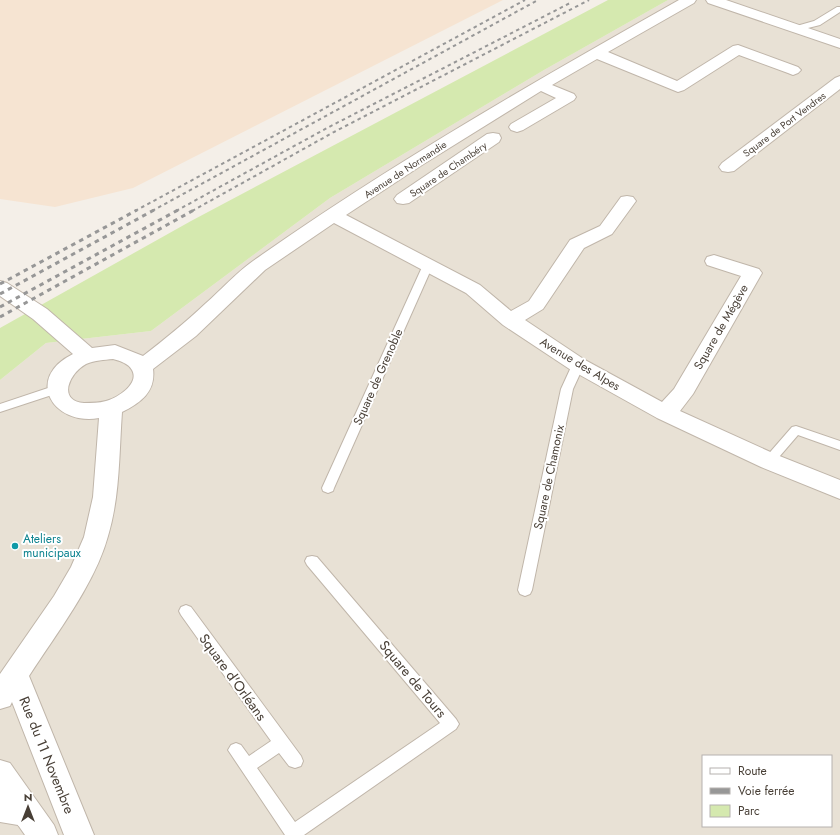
<svg xmlns="http://www.w3.org/2000/svg" width="840" height="835" font-family="Jost,sans-serif">
  <style>
    .residential { fill: #e8e1d5; fill-rule: evenodd }
    .commercial { fill: #f6e4d2 }
    .green { fill: #d5e9af }
    .lines { fill: none; stroke-linecap: round; stroke-linejoin: round }
    .service-casing { stroke: #c0b6aa; stroke-width: 2 }
    .minor-casing { stroke: #c0b6aa; stroke-width: 2 }
    .service { fill: #fff; fill-rule: evenodd }
    .minor { fill: #fff; fill-rule: evenodd }
    .rail-far1 { stroke: #979797; stroke-width: 2; stroke-dasharray: 3.5 3.5; stroke-linecap: butt }
    .rail { stroke: #979797; stroke-width: 3; stroke-dasharray: 4.5 4.5; stroke-linecap: butt }
    .culture-dot { fill: #0f9aa8; stroke: #fff; stroke-width: 1.5 }
    .labels { text-anchor: middle; stroke-width: 4; stroke-linejoin: round; paint-order: stroke }
    .far-street-label { font-size: 10px; fill: #483f36; stroke: #fff }
    .street-label { font-size: 12px; fill: #483f36; stroke: #fff }
    .culture-label { font-size: 12px; fill: #0d838f; stroke: #fff; text-anchor: start }
    .near-street-label { font-size: 14px; fill: #483f36; stroke: #fff }
  </style>
  <rect width="100%" height="100%" fill="#f4efe8"/>
  <path class="residential" d="M 668,0 L 840,0 L 840,835 L 0,835 L 0,380 L 46,343 L 151,331 L 330,198 L 544,70 ZM 703,756 L 831,756 L 831,826 L 703,826 Z"/>
  <path class="commercial" d="M 0,0 L 503,0 L 133,188 L 55,207 L 0,199 Z"/>
  <path class="green" d="M 608,0 L 668,0 L 544,70 L 330,198 L 151,331 L 46,343 L 0,380 L 0,328 L 191,221 Z"/>
  <g class="lines">
    <defs>
      <g id="service">
        <path d="M 837,7 L 840,7 L 840,12 L 820,25 L 796,31 L 792,29 L 793,27 L 814,21 Z"/>
        <path d="M 428,262 L 433,265 L 334,488 L 333,491 L 328,493 L 323,491 L 322,488 L 423,265 Z"/>
        <path d="M 578,361 L 582,362 L 584,365 L 573,389 L 532,590 L 530,594 L 525,596 L 520,594 L 518,590 L 561,389 L 572,365 L 574,362 Z"/>
        <path d="M 57,385 L 61,386 L 63,389 L 61,392 L 0,412 L 0,404 Z"/>
        <path d="M 796,426 L 840,441 L 840,450 L 798,435 L 773,464 L 769,466 L 765,464 L 763,461 L 765,458 L 792,427 Z"/>
        <path d="M 312,556 L 317,557 L 456,719 L 459,724 L 456,729 L 304,835 L 285,835 L 228,750 L 231,745 L 236,743 L 241,745 L 249,756 L 271,741 L 181,615 L 179,611 L 181,607 L 186,605 L 191,607 L 301,756 L 303,761 L 301,766 L 295,768 L 289,766 L 279,753 L 257,768 L 295,822 L 440,723 L 307,565 L 305,561 L 307,557 Z"/>
      </g>
      <g id="minor">
        <path d="M 679,0 L 696,0 L 694,3 L 608,52 L 677,81 L 733,46 L 738,45 L 798,67 L 801,70 L 798,73 L 793,75 L 788,73 L 739,55 L 684,90 L 678,92 L 597,59 L 552,85 L 574,94 L 576,97 L 574,100 L 523,130 L 517,132 L 511,130 L 509,127 L 511,124 L 556,98 L 541,91 L 422,165 L 346,215 L 480,285 L 511,311 L 529,301 L 570,240 L 600,226 L 621,197 L 627,196 L 633,197 L 636,201 L 612,234 L 584,248 L 543,309 L 525,320 L 585,360 L 662,402 L 674,389 L 741,276 L 707,265 L 705,261 L 707,257 L 714,255 L 759,269 L 762,273 L 693,394 L 680,411 L 777,455 L 840,480 L 840,499 L 761,467 L 657,418 L 571,370 L 503,325 L 466,293 L 334,223 L 265,270 L 196,336 L 153,369 C 156,392 140,403 122,412 C 119,454 120,496 108,536 C 95,584 56,634 29,676 L 94,835 L 64,835 L 12,702 L 10,706 L 0,709 L 0,674 L 54,596 L 71,567 L 84,537 L 93,497 L 99,418 C 53,426 24,378 73,354 L 33,319 L 0,296 L 0,281 L 7,283 L 47,309 L 92,348 L 115,345 L 143,356 C 165,339 185,323 205,304 C 221,290 236,273 253,261 C 389,165 534,82 679,0 ZM 113,359 C 120,361 128,363 132,370 C 140,384 117,398 106,401 C 99,403 92,403 84,403 C 57,401 69,373 86,364 C 95,360 104,360 113,359 Z"/>
        <path d="M 706,0 L 726,0 L 840,39 L 840,48 L 708,3 Z"/>
        <path d="M 840,76 L 840,89 L 734,171 L 728,172 L 722,171 L 719,167 L 722,163 L 835,78 Z"/>
        <path d="M 493,133 L 499,134 L 501,138 L 499,142 L 409,203 L 403,204 L 397,203 L 394,199 L 397,195 L 487,134 Z"/>
        <path d="M 0,760 L 10,763 L 54,825 L 58,835 L 25,835 L 18,825 L 0,822 Z"/>
      </g>
    </defs>
    <use href="#service" class="service-casing"/>
    <use href="#minor" class="minor-casing"/>
    <use href="#service" class="service"/>
    <use href="#minor" class="minor"/>
    <g class="rail-far1">
      <path d="M 135,211 L 525,0"/>
      <path d="M 152,211 L 538,0"/>
      <path d="M 176,211 L 327,128 L 572,2"/>
      <path d="M 192,211 L 334,132 L 589,0"/>
    </g>
    <g class="rail">
      <path d="M 0,284 L 137,210"/>
      <path d="M 0,294 L 154,210"/>
      <path d="M 0,307 L 178,210"/>
      <path d="M 0,317 L 194,210"/>
    </g>
  </g>
  <circle class="culture-dot" cx="15" cy="546" r="4"/>
  <g class="labels">
    <g class="far-street-label">
      <text transform="translate(784 124) rotate(-37)" y="4">Square de Port Vendres</text>
      <text transform="translate(405 169) rotate(-33)" y="4">Avenue de Normandie</text>
      <text transform="translate(448 169) rotate(-34)" y="4">Square de Chambéry</text>
    </g>
    <g class="street-label">
      <text transform="translate(721 327) rotate(-60)" y="4">Square de Mégève</text>
      <text transform="translate(580 364) rotate(31)" y="4">Avenue des Alpes</text>
      <text transform="translate(378 377) rotate(-66)" y="4">Square de Grenoble</text>
      <text transform="translate(549 477) rotate(-78)" y="4">Square de Chamonix</text>
    </g>
    <g class="culture-label">
      <text x="23" y="543">Ateliers<tspan x="23" dy="14">municipaux</tspan></text>
    </g>
    <g class="near-street-label">
      <text transform="translate(233 677) rotate(54)" y="5">Square d'Orléans</text>
      <text transform="translate(413 679) rotate(50)" y="5">Square de Tours</text>
      <text transform="translate(47 755) rotate(68)" y="5">Rue du 11 Novembre</text>
    </g>
  </g>
  <rect x="702" y="755" width="130" height="72" fill="#ffffff" stroke="#b6b2af"/>
  <rect x="710" y="768" width="20" height="6" fill="#ffffff" stroke="#b6b2af"/>
  <text x="738" y="775" font-size="12" fill="#483f36">Route</text>
  <rect x="710" y="788" width="20" height="6" fill="#979797" stroke="#b6b2af"/>
  <text x="738" y="795" font-size="12" fill="#483f36">Voie ferrée</text>
  <rect x="710" y="805" width="20" height="12" fill="#d5e9af" stroke="#b6b2af"/>
  <text x="738" y="815" font-size="12" fill="#483f36">Parc</text>
  <g transform="translate(28 807)" stroke="#ffffff" stroke-width="3" paint-order="stroke">
  <path d="M0-3L7 15L0 10L-7 15Z" fill="#483f36"/>
  <text y="-6" font-size="11" font-weight="bold" text-anchor="middle" fill="#483f36">N</text>
  </g>
</svg>
